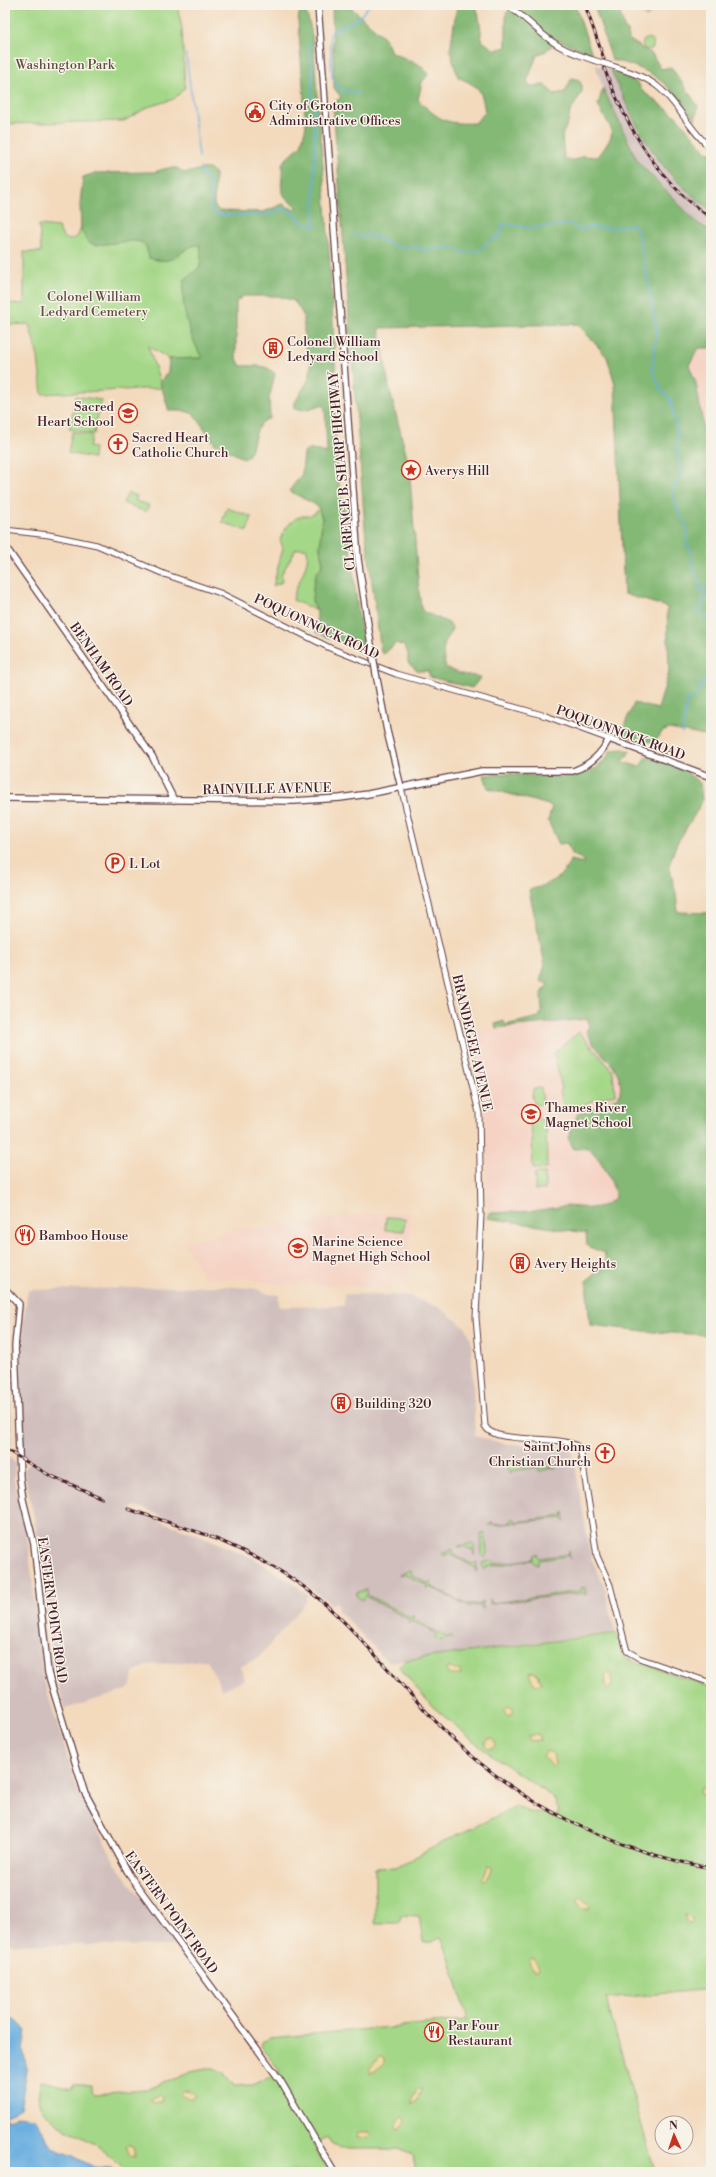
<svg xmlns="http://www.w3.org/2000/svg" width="716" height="2177" font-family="'Libre Bodoni',serif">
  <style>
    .built { fill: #f5d2c3 }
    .industrial { fill: #d1bfbd }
    .green { fill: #a4d787; stroke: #777b59 }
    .forest { fill: #83b874; stroke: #666c50 }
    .sand { fill: #eeda9e; stroke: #9c7c64 }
    .water { fill: #6bafe0; stroke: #5a6786 }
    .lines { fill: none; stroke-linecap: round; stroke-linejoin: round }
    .stream { stroke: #6bafe0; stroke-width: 1.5 }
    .tertiary-casing { stroke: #633b41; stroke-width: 7 }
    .secondary-casing { stroke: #633b41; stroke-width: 8 }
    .tertiary { stroke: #fff; stroke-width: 5 }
    .secondary { stroke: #fff; stroke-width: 5.5 }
    .rail-casing { stroke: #4a1f2b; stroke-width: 3 }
    .rail { stroke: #f7f3e8; stroke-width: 1.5; stroke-dasharray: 4.5; stroke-linecap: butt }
    .tertiary-bridge-casing { stroke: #633b41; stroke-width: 7; stroke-linecap: butt }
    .secondary-bridge-casing { stroke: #633b41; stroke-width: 8; stroke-linecap: butt }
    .tertiary-bridge { stroke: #fff; stroke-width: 5 }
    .secondary-bridge { stroke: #fff; stroke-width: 5.5 }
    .labels { text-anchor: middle; stroke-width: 3; stroke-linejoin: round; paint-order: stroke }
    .park-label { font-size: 13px; fill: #604d42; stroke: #f7f3e8 }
    .poi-label { font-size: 13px; fill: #4a1f2b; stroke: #f7f3e8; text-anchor: start }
    .street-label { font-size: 13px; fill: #4a1f2b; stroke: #f7f3e8 }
  </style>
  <rect width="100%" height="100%" fill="#f7f3e8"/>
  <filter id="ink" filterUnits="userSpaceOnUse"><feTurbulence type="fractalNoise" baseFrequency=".025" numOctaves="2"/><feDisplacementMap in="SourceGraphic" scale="8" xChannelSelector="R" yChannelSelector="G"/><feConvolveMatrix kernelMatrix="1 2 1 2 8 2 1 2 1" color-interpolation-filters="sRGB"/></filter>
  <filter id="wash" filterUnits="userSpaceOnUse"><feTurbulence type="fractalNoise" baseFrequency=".012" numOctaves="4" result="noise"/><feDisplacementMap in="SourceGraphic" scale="16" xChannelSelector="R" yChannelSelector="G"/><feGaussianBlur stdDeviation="0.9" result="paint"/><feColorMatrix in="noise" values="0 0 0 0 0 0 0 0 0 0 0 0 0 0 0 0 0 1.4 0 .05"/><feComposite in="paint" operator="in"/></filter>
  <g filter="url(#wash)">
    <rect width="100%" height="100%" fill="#f3dabd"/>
    <g class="built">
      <path d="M 699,348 L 711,348 L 711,458 L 707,448 L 696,383 L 689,364 Z"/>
      <path d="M 588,1019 L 589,1026 L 586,1031 L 593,1043 L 617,1069 L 621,1090 L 619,1096 L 616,1098 L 588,1111 L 578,1113 L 571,1127 L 569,1143 L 574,1149 L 587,1148 L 594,1152 L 613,1185 L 616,1197 L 609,1203 L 592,1208 L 572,1206 L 533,1211 L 489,1213 L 487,1203 L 485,1110 L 467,1033 Z"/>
      <path d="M 411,1212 L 408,1287 L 275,1285 L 248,1278 L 205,1279 L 183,1242 L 236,1229 L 261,1229 L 366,1213 Z"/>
    </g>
    <g class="industrial">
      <path d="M 595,65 L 611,70 L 634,122 L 643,137 L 684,188 L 711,210 L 711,231 L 697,223 L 638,162 L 603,88 Z"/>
      <path d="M 225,1286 L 257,1289 L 268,1294 L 279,1295 L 279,1307 L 344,1306 L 344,1294 L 409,1296 L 440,1308 L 466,1328 L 471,1339 L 475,1436 L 501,1443 L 572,1449 L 591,1558 L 604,1585 L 615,1632 L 388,1662 L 338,1610 L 337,1602 L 331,1604 L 287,1571 L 243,1548 L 238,1543 L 217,1533 L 179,1523 L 143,1508 L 132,1506 L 131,1511 L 197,1534 L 255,1559 L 293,1583 L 308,1595 L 305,1599 L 307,1601 L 259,1657 L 240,1667 L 245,1679 L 222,1690 L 207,1660 L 148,1665 L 133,1673 L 131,1685 L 127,1690 L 65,1709 L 52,1665 L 40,1546 L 25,1475 L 24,1470 L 30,1461 L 23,1458 L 21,1369 L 23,1322 L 28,1290 Z"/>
      <path d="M 5,1320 L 11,1350 L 12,1445 L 5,1441 Z"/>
      <path d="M 5,1455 L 15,1462 L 14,1479 L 28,1542 L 43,1678 L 78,1791 L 116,1865 L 178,1946 L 5,1944 Z"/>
    </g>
    <g class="green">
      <path d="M 5,5 L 177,5 L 182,28 L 185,88 L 174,99 L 148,107 L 124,121 L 5,124 Z"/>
      <path d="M 650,5 L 656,5 L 658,7 L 646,17 L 642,12 Z"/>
      <circle cx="648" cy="44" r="5.5"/>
      <path d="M 226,218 L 236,357 L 169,359 L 148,346 L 162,388 L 42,394 L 38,357 L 29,324 L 5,325 L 5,303 L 24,304 L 24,252 L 41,252 L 39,225 L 58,227 L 63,237 L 69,240 L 78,236 L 81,227 Z"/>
      <path d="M 76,396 L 101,400 L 94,434 L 69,429 Z"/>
      <path d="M 72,432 L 92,435 L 89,447 L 94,448 L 93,458 L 68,453 Z"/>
      <path d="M 128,493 L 137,496 L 135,501 L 149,505 L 146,512 L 123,503 Z"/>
      <path d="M 227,508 L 252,517 L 247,531 L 222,522 Z"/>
      <path d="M 319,509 L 322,519 L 320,548 L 323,565 C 313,579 309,594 317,611 L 293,600 C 294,586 313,562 306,548 L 296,549 L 281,575 L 282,582 L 273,586 L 283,548 L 280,540 C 283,532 289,522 297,518 C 307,513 308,520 319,509 Z"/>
      <path d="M 579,1032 L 613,1071 L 615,1094 L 584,1104 L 584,1106 L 570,1108 L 563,1105 L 560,1090 L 562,1090 L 554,1053 Z"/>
      <path d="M 541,1088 L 543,1104 L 535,1105 L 532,1097 L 533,1089 Z"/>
      <path d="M 535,1119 L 546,1119 L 547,1169 L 533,1169 L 532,1134 L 529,1121 Z"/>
      <rect x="535" y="1173" width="10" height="17"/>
      <path d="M 386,1217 L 405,1218 L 404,1231 L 385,1230 Z"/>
      <path d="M 507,1460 L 509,1461 L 509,1464 L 556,1468 L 558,1464 L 558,1467 L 539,1471 L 538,1467 L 511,1471 L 510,1475 Z"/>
      <path d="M 564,1512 L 565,1521 L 563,1518 L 489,1525 L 492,1522 L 495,1525 L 511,1523 L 511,1519 L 515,1519 L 516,1522 L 563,1516 Z"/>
      <path d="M 485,1533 L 487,1553 L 485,1557 L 482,1555 L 481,1534 Z"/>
      <path d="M 472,1543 L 474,1546 L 474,1555 L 474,1551 L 461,1545 L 458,1547 Z"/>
      <path d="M 453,1549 L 453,1554 L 472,1564 L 477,1562 L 477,1571 L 475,1571 L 476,1568 L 448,1553 L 446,1556 L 442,1554 Z"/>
      <path d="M 569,1550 L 570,1559 L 569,1556 L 539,1560 L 538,1564 L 535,1564 L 533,1560 L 486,1567 L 485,1570 L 483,1569 L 482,1563 L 492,1560 L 494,1564 L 533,1559 L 534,1555 L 537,1554 L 539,1558 L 569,1554 Z"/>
      <path d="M 410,1570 L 412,1572 L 411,1575 L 429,1584 L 431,1582 L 431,1586 L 467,1605 L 481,1604 L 482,1601 L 483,1609 L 481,1606 L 467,1606 L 430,1587 L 427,1590 L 428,1586 L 404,1574 L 402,1576 L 399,1575 Z"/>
      <path d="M 582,1587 L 585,1588 L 586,1595 L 583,1593 L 489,1604 L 489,1599 L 491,1603 L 581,1591 Z"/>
      <path d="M 367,1590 L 367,1595 L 411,1618 L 413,1615 L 413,1619 L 448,1638 L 450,1635 L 453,1638 L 439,1641 L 435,1637 L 436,1634 L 412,1621 L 409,1624 L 410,1620 L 365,1596 L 362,1600 L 356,1596 L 357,1592 Z"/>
      <path d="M 617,1633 L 625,1658 L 711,1687 L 711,1989 L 606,1999 L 655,2172 L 416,2172 L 413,2155 L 398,2149 L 348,2149 L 331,2144 L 327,2137 L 313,2144 L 328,2172 L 126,2172 C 117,2163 107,2152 96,2145 C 76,2132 45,2123 38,2097 L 41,2081 L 72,2088 L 73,2085 L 91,2085 L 91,2090 L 95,2094 L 144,2090 L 166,2081 L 178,2078 L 190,2071 L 207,2068 L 214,2068 L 223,2072 L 234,2086 L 252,2085 L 280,2072 L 261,2045 L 262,2042 L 270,2038 L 467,2020 L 453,1969 L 441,1937 L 433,1942 L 423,1942 L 419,1916 L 401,1915 L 399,1923 L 375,1923 L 375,1868 L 396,1867 L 457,1835 L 516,1807 C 524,1807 527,1813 534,1813 C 546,1815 543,1810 556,1817 L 559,1811 L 554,1798 L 482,1748 L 432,1706 L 399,1667 L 405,1660 Z"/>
    </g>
    <g class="forest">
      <path d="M 301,5 C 315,20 315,71 317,93 C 325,183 331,273 335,364 C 337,411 331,470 346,514 L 358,612 L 366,654 L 358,652 L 355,640 L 351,639 L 346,644 L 316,633 L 317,611 L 312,601 L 313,587 L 316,574 L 323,564 L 320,548 L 322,519 L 319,509 L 316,505 L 289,491 L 302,474 L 304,453 L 309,449 L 327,453 L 325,407 L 321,405 L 304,410 L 295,408 L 294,404 L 309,379 L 311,367 L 310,357 L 307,352 L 305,342 L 303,315 L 299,308 L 294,301 L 278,296 L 243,296 L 236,302 L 236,357 L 241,366 C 253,366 268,364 275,374 L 269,399 L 270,418 C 250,425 258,448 245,459 L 215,444 L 194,414 L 185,411 L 169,411 L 160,382 L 168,372 L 169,359 L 202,358 C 189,334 180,307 184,280 L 200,267 L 201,253 L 200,245 C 179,245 180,268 149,258 L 146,246 L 141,242 L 132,241 L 96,245 L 89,243 L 81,231 L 80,203 L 83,177 L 95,173 L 154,172 L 168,168 L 177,168 L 185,173 C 196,172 207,163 215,174 L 214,205 L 219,211 L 263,212 L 283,204 L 292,209 L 296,209 L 296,206 C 274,192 284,184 282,163 L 301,145 L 306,126 L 298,20 Z"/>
      <path d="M 332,5 L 348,5 L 385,38 L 391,52 L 420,65 L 429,74 L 422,82 L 418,100 C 438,119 446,125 475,123 L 485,112 C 481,87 480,88 458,77 L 450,51 L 457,5 L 475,5 C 479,9 481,33 482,41 L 495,50 L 506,47 L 506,13 L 517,5 L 575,5 L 592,54 L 558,40 L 546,51 L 537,55 L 527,81 L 529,86 L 545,85 L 554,94 L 565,92 L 572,78 L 579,80 L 582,86 L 582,92 L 570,112 L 568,123 L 562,135 L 564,158 C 571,161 576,161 582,156 L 598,157 C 620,127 612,134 598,105 L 603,88 L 638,162 L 697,223 L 711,231 L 711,348 L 699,348 L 689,365 L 696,383 L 707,448 L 711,458 L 711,737 L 669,729 L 662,732 L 655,742 L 645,741 L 643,742 L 623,735 C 622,724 631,713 634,703 L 658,709 L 669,672 L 667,607 L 624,594 L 615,384 L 607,357 L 578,324 L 379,328 L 389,387 L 409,466 L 419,592 L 422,611 L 449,623 L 452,629 C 443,643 441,652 446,668 L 461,674 L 481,677 L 472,688 L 430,677 L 428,671 L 418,671 L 408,663 L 408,653 L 404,646 L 396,643 L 384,654 L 381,652 L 365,528 L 333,104 L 341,97 L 334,88 Z"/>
      <path d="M 594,5 L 618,5 L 624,27 L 628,31 L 628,39 L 652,54 L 661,69 L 671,67 L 698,106 L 695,120 C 668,84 657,70 612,60 Z"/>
      <path d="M 611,70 L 639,84 L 641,90 L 676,116 L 705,150 L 711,153 L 711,210 C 657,172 636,128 611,70 Z"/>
      <path d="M 623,749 L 630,751 L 623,762 L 640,767 L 646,756 L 685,771 L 700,783 L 702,799 L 701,804 L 676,845 L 669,865 L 676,894 L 678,912 L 711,913 L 711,1335 L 653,1332 L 590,1325 L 586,1281 L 607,1264 L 604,1253 L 587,1246 L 586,1233 L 487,1218 L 489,1213 L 533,1211 L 566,1206 L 592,1208 L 602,1206 L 614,1200 C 620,1191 597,1151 587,1148 L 574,1149 L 568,1138 L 578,1113 L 588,1111 L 616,1098 L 619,1096 C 626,1073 607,1060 594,1045 C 591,1041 589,1035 586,1031 L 589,1026 L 588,1019 L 496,1028 L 495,1024 L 504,1021 L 505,1025 L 539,1017 L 542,1011 L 541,995 L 548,984 L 540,981 L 545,965 L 529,890 C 547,885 564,879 570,860 L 584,863 L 582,859 L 571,854 L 567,843 L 559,844 L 548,821 L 552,806 L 488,788 L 484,775 C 494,774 504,773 514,774 C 547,776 595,787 611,750 Z"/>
    </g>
    <g class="sand">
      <path d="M 450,1667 L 460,1671 L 461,1675 L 452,1675 L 447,1673 L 446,1668 Z"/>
      <path d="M 533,1672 L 538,1674 L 541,1682 L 540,1685 L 534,1684 L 529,1673 Z"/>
      <path d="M 608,1673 L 612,1675 L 612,1686 L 607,1690 L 605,1685 L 606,1675 Z"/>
      <circle cx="509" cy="1711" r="4.5"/>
      <path d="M 536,1734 L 539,1735 L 541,1740 L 529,1741 L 529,1736 Z"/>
      <circle cx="490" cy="1744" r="5"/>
      <path d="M 546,1751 L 553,1753 L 555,1765 L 554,1768 L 543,1756 Z"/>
      <path d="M 701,1787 L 709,1792 L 711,1800 L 707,1800 L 700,1792 Z"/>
      <path d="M 488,1866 L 492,1867 C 493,1872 487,1880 482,1880 L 481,1878 L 485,1874 Z"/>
      <path d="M 579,1898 L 582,1898 L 590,1906 L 589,1909 L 583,1909 L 577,1902 Z"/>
      <path d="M 685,1914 L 693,1919 L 691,1924 L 686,1923 Z"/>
      <path d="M 531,1959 L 534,1959 L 539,1968 L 537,1972 L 532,1970 L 529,1962 Z"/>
      <path d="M 379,2057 L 384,2058 L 384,2063 L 370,2074 L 370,2068 Z"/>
      <path d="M 418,2089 L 422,2089 L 416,2102 L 412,2104 L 412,2099 Z"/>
      <path d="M 185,2090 L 195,2093 L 195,2097 L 192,2099 L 184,2097 L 181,2093 Z"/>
      <path d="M 159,2094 L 162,2096 L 162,2100 L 150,2101 L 151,2098 Z"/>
      <path d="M 402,2117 L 405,2118 L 406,2121 L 401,2128 L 398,2129 L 396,2126 Z"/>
      <path d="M 358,2132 L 369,2132 L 371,2135 L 368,2138 L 357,2137 Z"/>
      <path d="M 129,2144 L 135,2148 L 135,2157 L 130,2156 L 126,2146 Z"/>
    </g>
    <path class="water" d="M 5,2014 L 18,2022 L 26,2031 L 23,2049 L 27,2070 L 20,2108 L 6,2116 L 7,2120 L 16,2116 L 35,2118 L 52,2148 L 73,2156 L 94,2167 L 111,2168 L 117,2172 L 5,2172 Z"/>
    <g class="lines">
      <g class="stream">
        <path d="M 309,43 L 313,85 L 311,93 L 315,112 L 314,226"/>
        <path d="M 186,54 L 199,157"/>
        <path d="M 358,93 L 341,90 L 332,77 L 330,35 L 332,31 L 359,18 L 369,5"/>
        <path d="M 200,168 L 202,175 L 210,180 L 211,209 L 217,215 L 267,215 L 281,209 L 291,211 L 303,223 L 316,226"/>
        <path d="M 354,234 L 362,237 L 371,235 C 383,241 402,252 416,246 L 424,251 L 448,247 L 454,248 L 460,252 L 477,251 L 492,239 L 497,238 L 502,232 L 501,227 L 505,224 L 529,228 L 571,224 L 580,230 L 588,227 L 612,228 L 634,224 L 639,234 L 657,331 L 652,368 L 661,390 L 670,398 L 678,436 L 677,453 L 682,474 C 680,479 675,484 673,489 C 670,494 679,505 678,514 C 688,523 688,532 687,544 C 695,556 690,558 693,569 C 696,578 702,581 700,591 L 705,589 L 708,591 L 708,597 L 703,597 L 702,606 L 698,609 L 698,613 L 702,612 L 711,622"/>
        <path d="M 711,631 L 708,636 L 711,648"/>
        <path d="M 682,734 L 687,699 L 695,697 L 711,667"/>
      </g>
    </g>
  </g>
  <g filter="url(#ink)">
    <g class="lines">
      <defs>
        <g id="tertiary">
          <path d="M 506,5 C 524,15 536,31 553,42 C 565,51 579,55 593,60"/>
          <path d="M 612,66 C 627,71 644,76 657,86 C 679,103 689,131 711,148"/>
          <path d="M 5,530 L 49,535 L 97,545 L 164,574 L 220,593 L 330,648 L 396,674 L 546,716 L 609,739"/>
          <path d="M 401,787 L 479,1113 L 481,1215 L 476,1317 L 485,1426 C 494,1445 557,1434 577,1446 L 581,1453 L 597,1556 L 610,1585 L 627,1651 L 639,1658 L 711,1683"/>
        </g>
        <g id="secondary">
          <path d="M 318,5 L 358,559 L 372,651"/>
          <path d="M 5,546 L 152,756 L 174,800"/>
          <path d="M 377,679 L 387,731 L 401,787"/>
          <path d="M 5,798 L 294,801 L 340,798 L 368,794 L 482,771 L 573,771 C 590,765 601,755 609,739 L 711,777"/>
          <path d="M 5,1289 L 19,1304 L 15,1346 L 20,1478 L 23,1500 L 34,1544 L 48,1673 L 84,1791 L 130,1876 L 280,2080 L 334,2172"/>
        </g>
      </defs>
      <use href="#tertiary" class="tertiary-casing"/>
      <use href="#secondary" class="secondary-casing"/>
      <use href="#tertiary" class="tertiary"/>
      <use href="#secondary" class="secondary"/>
      <defs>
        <g id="rail">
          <path d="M 585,5 L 604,59"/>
          <path d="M 604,68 C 627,127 657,181 711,218"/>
          <path d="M 5,1449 L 49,1475 L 102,1498"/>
          <path d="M 128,1509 L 207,1535"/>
          <path d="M 211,1537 C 248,1552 287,1572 318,1598 C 366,1639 404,1691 449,1735 C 520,1805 614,1851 711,1868"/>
        </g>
      </defs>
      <use href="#rail" class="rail-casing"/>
      <use href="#rail" class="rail"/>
      <defs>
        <path id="tertiary-bridge" d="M 593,60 L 612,66"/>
        <path id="secondary-bridge" d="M 372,651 L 377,679"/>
      </defs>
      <use href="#tertiary-bridge" class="tertiary-bridge-casing"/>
      <use href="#secondary-bridge" class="secondary-bridge-casing"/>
      <use href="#tertiary-bridge" class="tertiary-bridge"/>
      <use href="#secondary-bridge" class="secondary-bridge"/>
    </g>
  </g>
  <defs>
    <symbol id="civic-ring" viewBox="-11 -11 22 22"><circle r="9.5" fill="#f7f3e8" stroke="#c8321e" stroke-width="1.5"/><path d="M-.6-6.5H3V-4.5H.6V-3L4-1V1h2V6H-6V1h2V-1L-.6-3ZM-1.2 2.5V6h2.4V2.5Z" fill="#c8321e"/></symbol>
    <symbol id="building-ring" viewBox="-11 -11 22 22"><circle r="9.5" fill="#f7f3e8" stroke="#c8321e" stroke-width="1.5"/><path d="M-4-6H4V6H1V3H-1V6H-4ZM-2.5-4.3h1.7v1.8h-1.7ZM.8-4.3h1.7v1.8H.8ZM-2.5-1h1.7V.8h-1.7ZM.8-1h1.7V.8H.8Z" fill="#c8321e"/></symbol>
    <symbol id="school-ring" viewBox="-11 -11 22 22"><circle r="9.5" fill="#f7f3e8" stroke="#c8321e" stroke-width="1.5"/><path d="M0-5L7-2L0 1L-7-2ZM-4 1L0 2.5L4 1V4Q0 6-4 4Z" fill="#c8321e"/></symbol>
    <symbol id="church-ring" viewBox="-11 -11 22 22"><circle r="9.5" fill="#f7f3e8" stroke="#c8321e" stroke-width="1.5"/><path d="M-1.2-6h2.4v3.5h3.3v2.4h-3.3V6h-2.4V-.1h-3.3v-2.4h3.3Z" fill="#c8321e"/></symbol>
    <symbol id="sight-ring" viewBox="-11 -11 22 22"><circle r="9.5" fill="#f7f3e8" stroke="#c8321e" stroke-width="1.5"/><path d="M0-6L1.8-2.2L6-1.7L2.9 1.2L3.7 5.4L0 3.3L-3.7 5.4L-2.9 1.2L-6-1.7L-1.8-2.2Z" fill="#c8321e"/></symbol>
    <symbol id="parking-ring" viewBox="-11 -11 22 22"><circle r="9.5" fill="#f7f3e8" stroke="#c8321e" stroke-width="1.5"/><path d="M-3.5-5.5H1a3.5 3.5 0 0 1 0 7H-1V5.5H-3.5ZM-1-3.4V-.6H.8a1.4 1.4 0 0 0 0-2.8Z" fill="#c8321e"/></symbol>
    <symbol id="restaurant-ring" viewBox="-11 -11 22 22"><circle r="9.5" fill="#f7f3e8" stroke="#c8321e" stroke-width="1.5"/><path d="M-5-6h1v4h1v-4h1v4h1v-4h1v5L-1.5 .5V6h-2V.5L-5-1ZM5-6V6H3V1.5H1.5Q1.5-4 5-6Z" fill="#c8321e"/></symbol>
  </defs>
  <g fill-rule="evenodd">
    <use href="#civic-ring" x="244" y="101" width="22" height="22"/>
    <use href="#building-ring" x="262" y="337" width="22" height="22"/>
    <use href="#school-ring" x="117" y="402" width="22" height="22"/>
    <use href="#church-ring" x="107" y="433" width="22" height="22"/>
    <use href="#sight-ring" x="400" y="459" width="22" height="22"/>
    <use href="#parking-ring" x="104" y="852" width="22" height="22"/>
    <use href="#school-ring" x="520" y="1103" width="22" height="22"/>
    <use href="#restaurant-ring" x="14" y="1224" width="22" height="22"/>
    <use href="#school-ring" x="287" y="1237" width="22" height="22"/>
    <use href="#building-ring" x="509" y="1252" width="22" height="22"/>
    <use href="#building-ring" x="330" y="1392" width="22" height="22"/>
    <use href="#church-ring" x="594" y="1442" width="22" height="22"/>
    <use href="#restaurant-ring" x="423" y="2021" width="22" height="22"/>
  </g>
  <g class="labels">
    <g class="park-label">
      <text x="65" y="69">Washington Park</text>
      <text x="94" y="301">Colonel William<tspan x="94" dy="15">Ledyard Cemetery</tspan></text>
    </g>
    <g class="poi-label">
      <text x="269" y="110">City of Groton<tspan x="269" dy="15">Administrative Offices</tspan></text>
      <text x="287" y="346">Colonel William<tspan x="287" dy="15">Ledyard School</tspan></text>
      <text x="114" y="411" text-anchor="end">Sacred<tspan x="114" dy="15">Heart School</tspan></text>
      <text x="132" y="442">Sacred Heart<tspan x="132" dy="15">Catholic Church</tspan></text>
      <text x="425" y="475">Averys Hill</text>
      <text x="129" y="868">L Lot</text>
      <text x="545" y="1112">Thames River<tspan x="545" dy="15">Magnet School</tspan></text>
      <text x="39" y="1240">Bamboo House</text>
      <text x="312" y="1246">Marine Science<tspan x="312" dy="15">Magnet High School</tspan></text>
      <text x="534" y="1268">Avery Heights</text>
      <text x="355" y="1408">Building 320</text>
      <text x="591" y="1451" text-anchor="end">Saint Johns<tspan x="591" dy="15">Christian Church</tspan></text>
      <text x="448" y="2030">Par Four<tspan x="448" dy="15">Restaurant</tspan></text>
    </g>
    <g class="street-label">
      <text transform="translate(341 471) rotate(-95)" y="5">CLARENCE B. SHARP HIGHWAY</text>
      <text transform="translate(317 626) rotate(25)" y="5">POQUONNOCK ROAD</text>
      <text transform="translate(102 664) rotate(55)" y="5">BENHAM ROAD</text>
      <text transform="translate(621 732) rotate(20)" y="5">POQUONNOCK ROAD</text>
      <text transform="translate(267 788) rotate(-1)" y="5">RAINVILLE AVENUE</text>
      <text transform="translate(473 1043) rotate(77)" y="5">BRANDEGEE AVENUE</text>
      <text transform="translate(53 1610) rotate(82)" y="5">EASTERN POINT ROAD</text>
      <text transform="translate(172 1912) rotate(54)" y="5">EASTERN POINT ROAD</text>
    </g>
  </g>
  <rect width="716" height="2177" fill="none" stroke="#f7f3e8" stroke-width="20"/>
  <g transform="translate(674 2135) rotate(357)"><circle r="19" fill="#f7f3e8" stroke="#b29e9c"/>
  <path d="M0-3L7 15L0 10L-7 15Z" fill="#c8321e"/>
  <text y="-6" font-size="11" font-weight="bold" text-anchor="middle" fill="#4a1f2b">N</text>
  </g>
</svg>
